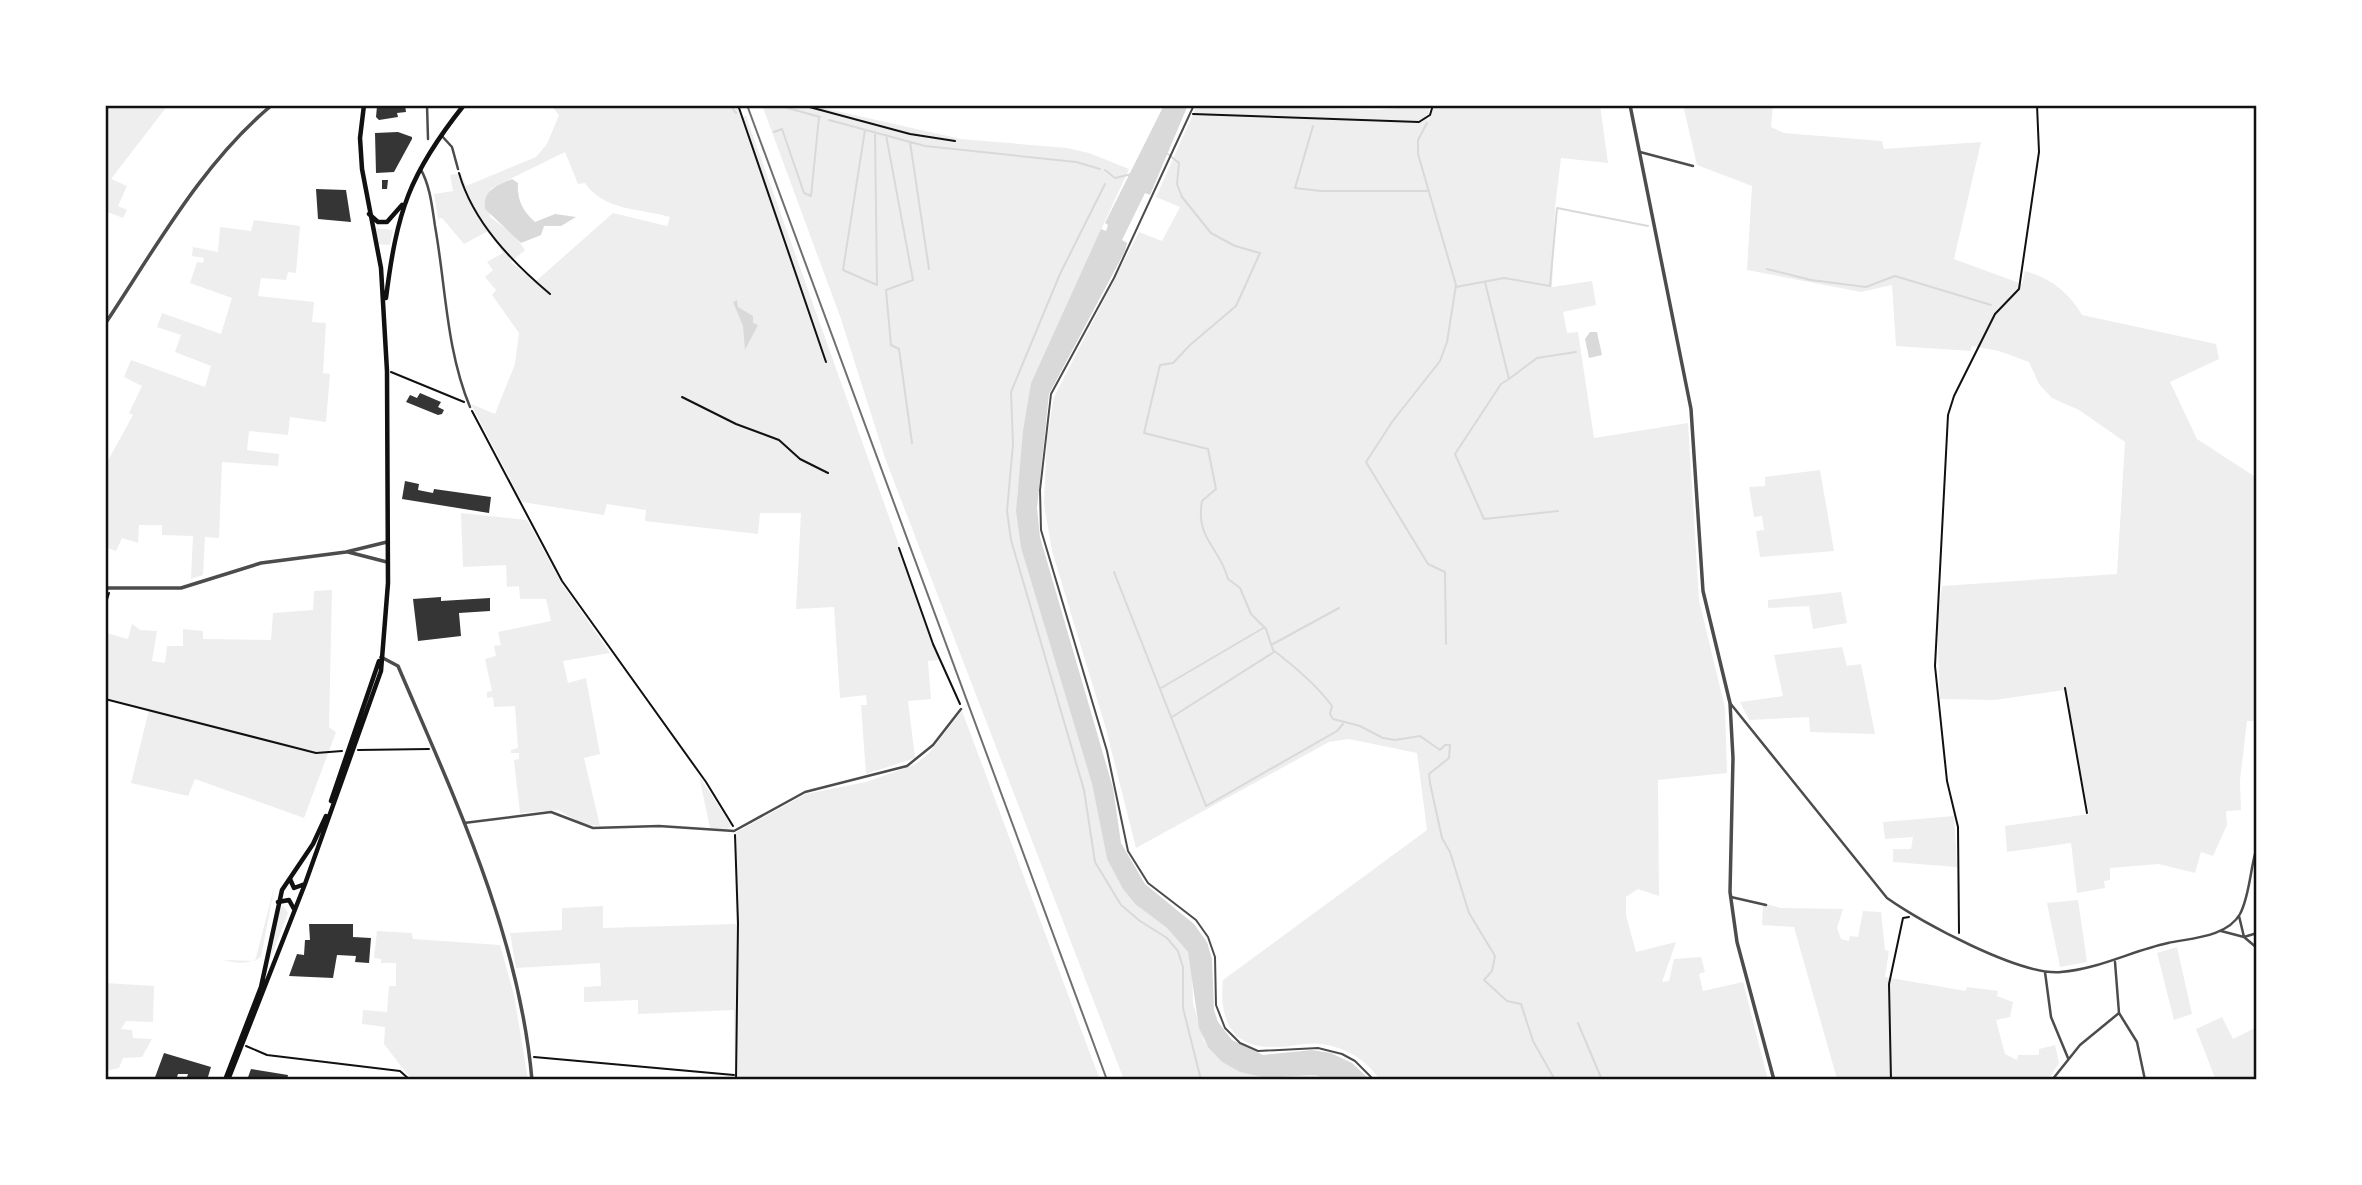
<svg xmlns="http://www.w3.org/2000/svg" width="2362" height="1185" viewBox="0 0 2362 1185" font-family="'Source Serif 4',serif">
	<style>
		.green { fill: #eee; fill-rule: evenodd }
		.water { fill: #d9d9d9 }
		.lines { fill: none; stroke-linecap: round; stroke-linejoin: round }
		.stream { stroke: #d9d9d9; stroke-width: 2 }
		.building { fill: #353535 }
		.path { stroke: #111; stroke-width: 2 }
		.service { stroke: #4c4c4c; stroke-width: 2 }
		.minor { stroke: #4c4c4c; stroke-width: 2.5 }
		.tertiary { stroke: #4c4c4c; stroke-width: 3.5 }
		.primary { stroke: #111; stroke-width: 4.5 }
		.rail { stroke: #707070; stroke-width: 2 }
		.neatline { fill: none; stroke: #111; stroke-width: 2.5 }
	</style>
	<rect width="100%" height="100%" fill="#fff"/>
	<path class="green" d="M105,105h63l-57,74 16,7 -9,20 9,4 -4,8 -18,-7z
		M551,105h186l4,12 5,-1 194,544 -12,1 3,38 -23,2 7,57 -49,16 -5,-69h6l-1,-10 -26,3 -6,-91 -38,2 5,-96h-41l-2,21 -113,-13 1,-11 -39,-6 -3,11 -82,-13 -51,-98 24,10 20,-50 4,-31 -27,-38 4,-5 -11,-13 8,-7 -6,-8 16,-9 -15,-22 -24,13 -22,-26 -4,1 -4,-25 19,-3 -3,-16 11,-2 5,13 70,-29 11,-13 12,-29zM565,152l13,32 7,-1c19,28 54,25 85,34l-3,9 -54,-13 -78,69 -24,-20 14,-12 -11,-15 -24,-18v-28z
		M762,105h48l151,34 106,9 22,5 40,16 -98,214 -14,113 4,52 71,236 15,75 16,30 12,15 32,24 21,24 4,12 1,39 11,38 18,21 18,10 33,6 41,-3 19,5h-209l-239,-622 -44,-139z
		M1197,105l179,5 54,-5 -3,17 8,-17h165l8,58 -47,-5 -6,49 -3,80 40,-6 4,24 -33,7 4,21 11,-1 16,106 94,-15 11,177 26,108 2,65 -69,7 1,116 -21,-7 -12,8v18l10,37 40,-10 -14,40 7,-1 5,-22 27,-2 4,15 -6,2 4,17 40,-9 25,98h-388c-14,-21 -35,-33 -59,-36 -16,-2 -33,4 -49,3 -43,0 -53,-31 -49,-67l204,-150 -10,-77 -68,-14 -20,3 -193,106 -30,-119 -54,-178 -8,-47 3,-66 7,-41 85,-165 23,9 18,-34 -24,-10z
		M1683,105h90l-2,22 13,6 98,8 2,8 97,-7 -27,117 68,25 3,-13c25,7 44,21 57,44l134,29 3,15 -49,23 27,57 60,39v243h-10l-7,59 1,30 -15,1 1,14 -14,31 -12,-4 -6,21 -36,-9 -49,4v12l-6,1 1,7 -28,5 -6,-50 -64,9 -2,-26 84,-12 -25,-124 -69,10 -55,-1 -3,-75 5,-38 175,-12 8,-132 -46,-32 -27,-12 -13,-14 -10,-22 -30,-11 -27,-5 -1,5 -75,-5 -4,-61 -31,7 -114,-22 5,-84 -55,-21z
		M254,220l46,6 -4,47 -8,-1 -2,8 -25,-2 -3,18 56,6 -2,20 14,1 -3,50 7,1 -4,48 -36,-5 -2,18 -39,-4 -2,19 32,4 -1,12 -56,-4 -3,76 -14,-1 -2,38 -12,4 2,-43 -31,-1v-10h-23l-1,18 -16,-5 -6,13 -11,-4v-81l28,-51 -4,-2 13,-27 -18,-9 7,-17 74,27 6,-21 -36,-14 6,-17 -24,-8 5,-14 59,21 11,-36 -42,-15 7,-21 6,1 1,-5 -12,-2 1,-9 25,5 2,-25 31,4z
		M374,228l19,2 -3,15 -13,-1z
		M1820,470l14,81 -74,6 -4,-26 8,-1 -2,-14 -8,1 -5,-30 16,-1v-9z
		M461,513l66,7 35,64 48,69 -47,8 5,22 18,-5 14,76 -16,4 16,68 -17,-2 -25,-14 -38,3 -6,-53 5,-1v-6h-8v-3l7,-2 -3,-42 -21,1 -1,-10 -6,1v-6l5,-1 -7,-32 11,-3 -2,-10 7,-1 -3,-13 53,-11 -5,-22h-26l-1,-13 -12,1 -1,-22 -43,2z
		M332,590l-3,137 7,5 -32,86 -109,-39 -7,17 -57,-13 18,-73 -44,-11 1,-66 22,6 4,-15 8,6 17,1 -5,30 13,2 2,-17h16v-17l20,2v8l68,1 2,-27 40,-3 1,-19z
		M1841,592l6,31 -34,6 -4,-23 -41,2v-8z
		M1842,647l5,19 14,-2 14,70 -65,-2 -1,-15 -60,3 -9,-18 43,-6 -9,-41z
		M962,711l138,369h-365l-1,-70 -96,4v-14l-54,2v-15l17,-1 -1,-23 -84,5 -6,-35 52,-3v-22l41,-2v22l133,-4 -1,-91 71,-39 60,-12 48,-17 15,-12z
		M699,776l32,49 -3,4 -18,-1z
		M1954,816l3,51 -64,-5v-13h18l2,-12 -28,2 -2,-17z
		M275,884l-14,73c-11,8 -26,6 -38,3l32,1z
		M2078,900l9,62 -27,5 -13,-64z
		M1763,903l18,5 62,1 -6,19 4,11 8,2 1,-5 8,1 5,-26 18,1 4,38 4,1 -4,26 81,14 1,-4 31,4 -1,5 16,6 -3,15 -14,3 9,34 12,6 1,-5h21v-6l16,-4 4,18 -11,17 -211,-1 -43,-152 -32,-2z
		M283,906l5,7 -18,47 9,-50z
		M377,931l35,2 1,6 87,6 14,50 14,85h-116l-28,-36 1,-17 -23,-3 1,-14 24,2 2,-26h7v-23h-15v-4l-7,-1z
		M2177,947l15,67 -18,6 -17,-67z
		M105,983l49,3 -1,36 -27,-1 -5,8 11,1 1,8 19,1 -10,18 -19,1 -4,10 -14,3z
		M2222,1017l11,22 24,-12v53h-48l6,-2 -19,-49z"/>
	<path class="water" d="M1164,105h24l-38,90 -5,-2 -23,47 5,3 -2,8 -76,143 -12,114 3,29 73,251 8,55 24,41 49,40 13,18 5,17 2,51 4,12 14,18 31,15 49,-5 19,3 21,10 18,17h-37l-19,-5 -47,3 -27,-6 -18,-10 -14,-15 -9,-19 -11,-76 -21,-24 -32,-24 -12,-15 -16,-30 -15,-75 -71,-236 -5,-37 7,-80 8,-48 70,-154 5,2 2,-6 -3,-2z
		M512,179l6,4c-1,16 4,28 17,39l20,-8 21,3 -15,9h-17l-3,9 -20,8 -36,-34c-2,-19 11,-23 27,-30z
		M737,300l1,7 15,9v7l5,2 -13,25 -2,-24 -10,-24z
		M1590,332h7l5,23 -13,3 -4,-19z"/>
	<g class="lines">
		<path class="stream" d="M730,105l6,8
			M777,105l43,12
			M759,106l5,-1
			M829,120l96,26 151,16 24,7
			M1427,123l-9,17v14l38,131 -9,57 -7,19 -48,61 -26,40 62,102 17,8 1,72
			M1313,126l-18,62 26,3h106
			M865,130l-22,140 34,15 -2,-153
			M774,132l8,-3 22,64 7,3 8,-79
			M886,135l27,145 -27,10 5,55 8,4 13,94
			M910,142l19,127
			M1168,154l11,9 -2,21 5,13 29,36 24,13 25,7 -24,53 -46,39 -17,18 -13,2 -16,68 64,16 8,40 -14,12c-7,38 18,46 26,78l12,9 11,26 15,15 7,21c21,16 43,34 59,56l-2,8 3,5 27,7 23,12 12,2 25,-4 20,14 5,-5h5l-1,13 -20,16 1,9 12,55 8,14 19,61 26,43 -3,15 -8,9 23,21 14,3 12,37 22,39
			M1105,170l10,8 17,-4
			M1105,184l-45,90 -49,118 2,52 -6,67 4,29 73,250 11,72 26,43 19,16 27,17 11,13 5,16v41l18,72
			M1767,269l44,11 55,7 29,-11 96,29
			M1485,282l24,97 28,-21 39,-6
			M1456,287l48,-9 46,8 7,-78 91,18
			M1509,379l-8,5 -46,70 29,65 74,-8
			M1114,572l92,234 131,-75 6,-7
			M1273,644l66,-36
			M1161,688l104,-61
			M1172,717l102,-65
			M1578,1023l24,57"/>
	</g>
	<path class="building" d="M405,105l1,7 -9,1 1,4 -19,3 -3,-3 1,-11z
		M398,132l14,5v2l-18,33 -18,1 -1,-40z
		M382,180h6l-1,9h-5z
		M316,189l30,1 5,32 -33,-3z
		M420,393l21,9 -3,5 6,3 -2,4 -4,1 -32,-13 4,-7 7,3z
		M405,481l14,3 -1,6 15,3 1,-4 57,8 -2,16 -87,-14z
		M441,597v4l49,-3v13l-31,2 2,23 -43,5 -5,-42z
		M309,924h44v13l18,1 -2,25 -14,-1 1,-6 -19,-1 -4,23 -44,-2 8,-22 7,1 1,-15h5z
		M164,1053l47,14 -4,13h-21l2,-6h-10l-2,6h-22z
		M251,1069l37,6 -1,5h-40z"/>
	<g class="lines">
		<path class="path" d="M738,105l88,257
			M802,105l108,29 45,7
			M1193,114l226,8 11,-7 3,-10
			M105,116l2,-11
			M459,173c14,49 53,89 91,121
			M391,372l73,30
			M682,397l54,27 43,16 21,19 28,14
			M472,411l90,170 144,201 27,44
			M899,548l34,96 27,60
			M105,606l4,-13
			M2065,688l22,125
			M105,699l211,54 26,-2
			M358,750l71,-1
			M735,835l3,88 -2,157
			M1959,933l-1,-106 -11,-46 -12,-115 13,-251 6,-19 41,-82 24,-25 20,-137 -2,-47
			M246,1046l21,9 133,16 10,9
			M534,1057l200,18
			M1891,1080l-2,-96 14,-66 6,-1"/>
		<path class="service" d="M1194,105l-80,173 -63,116 -11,96 1,40 66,221 21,100 20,32 48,37 12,17 7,20 1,48 9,23 15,15 18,8 60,-3 24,6 13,7 19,19"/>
		<path class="minor" d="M427,105l1,34
			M441,135l11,12 6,22
			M1640,152l53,14
			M420,168c10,17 12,38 15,58 11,61 11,123 35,181
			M1730,703l157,195c34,24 133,78 174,74 38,-3 70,-21 107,-29 23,-5 59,-6 72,-29 10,-19 10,-46 17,-67
			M464,823l87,-11 42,16 66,-2 75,5 71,-39 102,-26 26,-21 28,-36
			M1731,897l35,8
			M2239,916l5,21 13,-4
			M2221,931l23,6 13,11
			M2045,972l6,45 17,41
			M2119,1013l18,29 8,38
			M2052,1080l28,-35 39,-32 -4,-51"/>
		<path class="tertiary" d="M1630,105l61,304 12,182 27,112 3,55 -3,134 7,50 37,138
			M105,324c50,-75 97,-161 167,-219
			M348,552l39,10
			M105,588h76l80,-25 85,-11 41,-10
			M381,657l17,9c57,133 121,268 134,414"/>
		<path class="primary" d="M369,214l9,8h9l15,-17
			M386,298c11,-87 23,-124 78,-193
			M331,801l48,-140
			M290,879l4,9 11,-4
			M278,902l11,-2 5,9
			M225,1080l36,-93 21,-97 31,-46 13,-28
			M228,1080l77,-196 76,-213 7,-88 -1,-212 -6,-103 -19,-99 -2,-31 4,-33"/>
		<path class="rail" d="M747,105l360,975"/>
	</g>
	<rect width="2362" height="1185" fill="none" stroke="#ffffff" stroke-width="214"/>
	<rect x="107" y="107" width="2148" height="971" class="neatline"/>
</svg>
